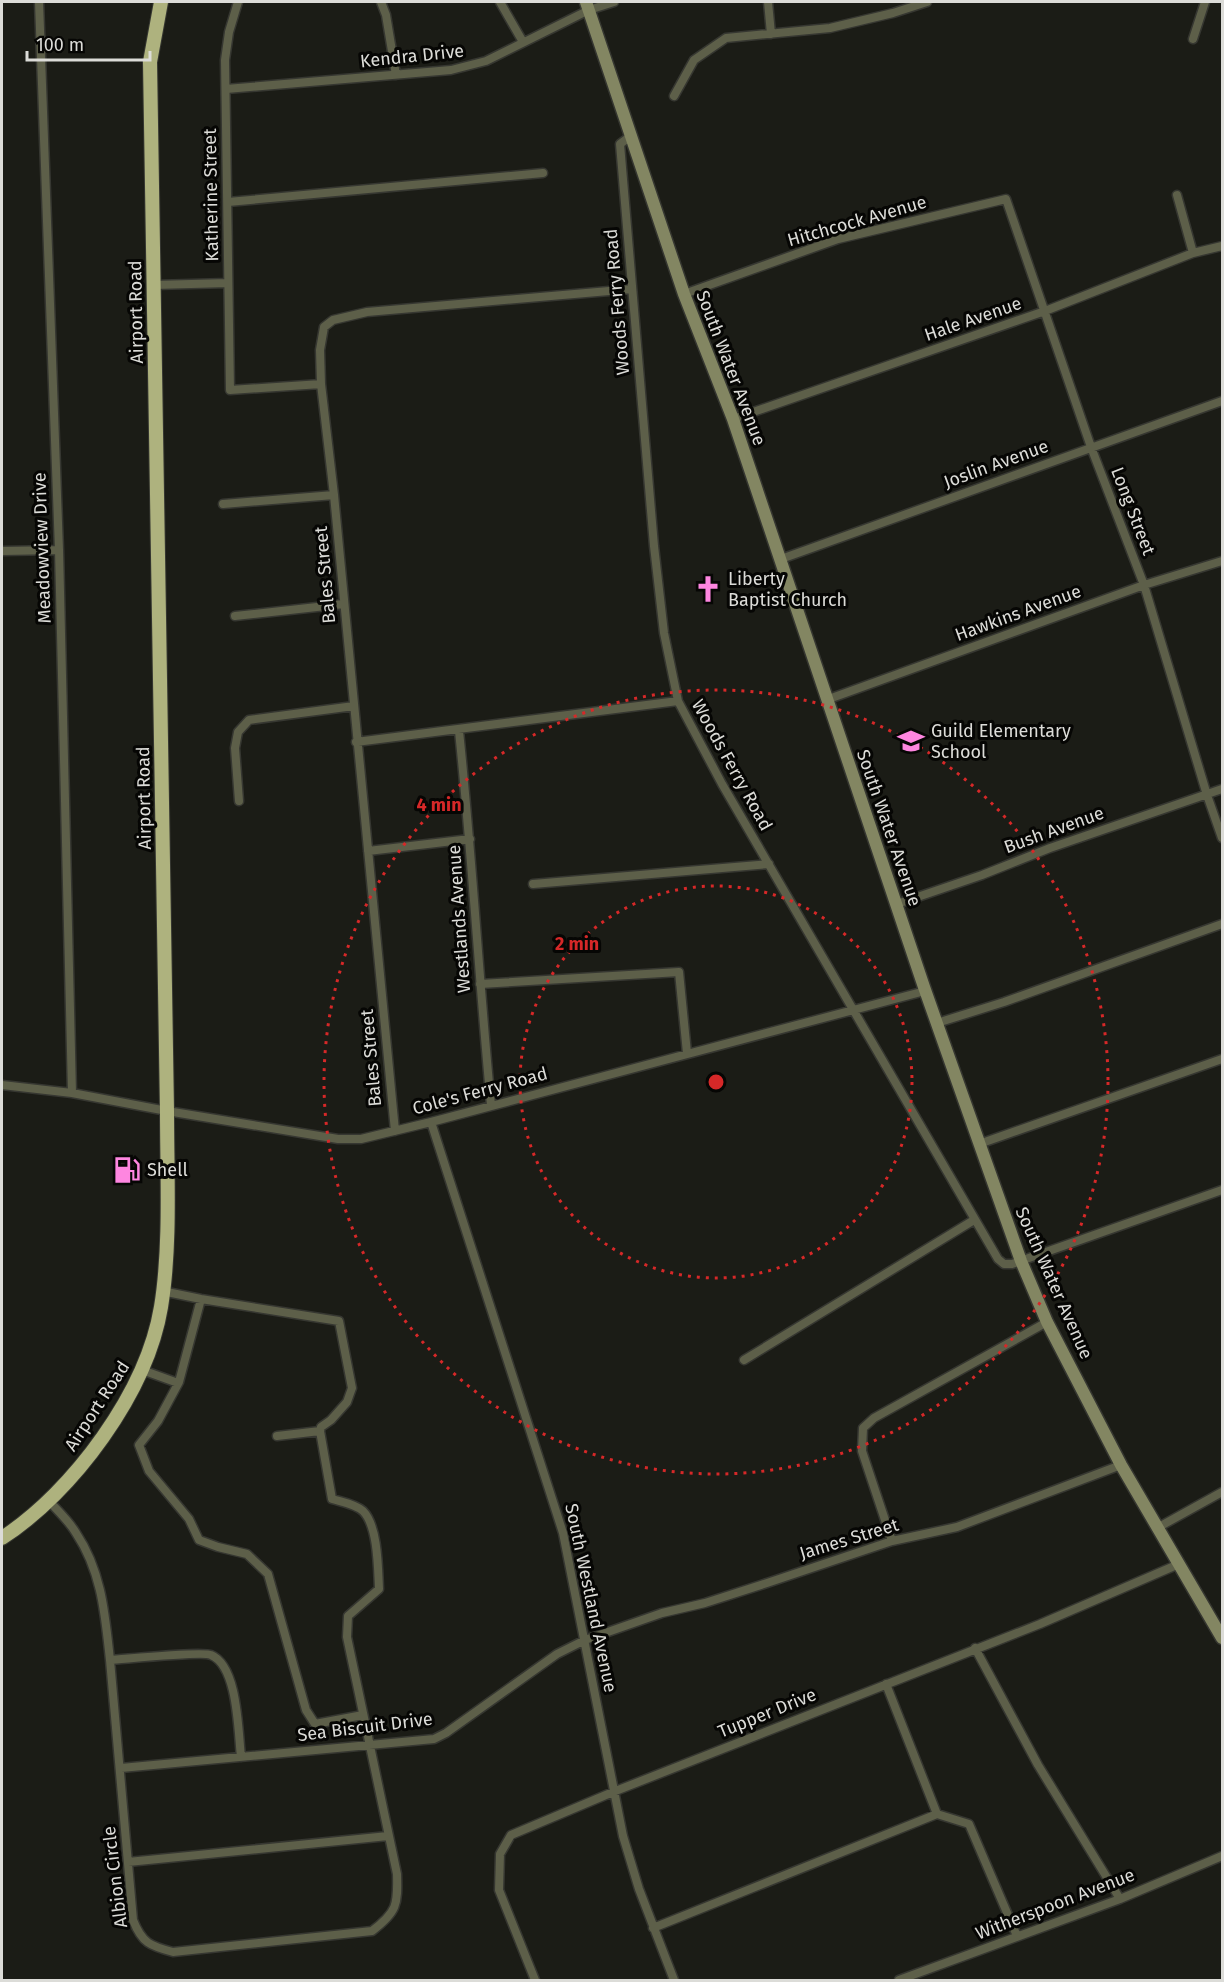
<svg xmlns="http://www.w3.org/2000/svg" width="1224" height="1982" viewBox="0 0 1224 1982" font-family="'Fira Sans',sans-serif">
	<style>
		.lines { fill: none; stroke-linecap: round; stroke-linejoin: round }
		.minor-casing { stroke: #363731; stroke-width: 11 }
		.secondary-casing { stroke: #363731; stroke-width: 15 }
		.trunk-casing { stroke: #363731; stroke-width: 16 }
		.minor { stroke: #5d5f49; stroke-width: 8 }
		.secondary { stroke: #838662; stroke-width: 12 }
		.trunk { stroke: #aeb27e; stroke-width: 14 }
		.ring { fill: none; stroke: #d62828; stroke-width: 3; stroke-dasharray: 3 6 }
		.labels { text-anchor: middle; stroke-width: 6; stroke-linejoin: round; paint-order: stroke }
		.street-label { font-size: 18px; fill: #dcdcd8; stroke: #060604 }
		.poi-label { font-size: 18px; fill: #dcdcd8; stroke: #060604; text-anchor: start }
		.centre { fill: #d62828; stroke: #060604; stroke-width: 3 }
		.ring-label { font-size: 18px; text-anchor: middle; font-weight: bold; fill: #d62828; stroke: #060604; stroke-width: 6; stroke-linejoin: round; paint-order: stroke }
	</style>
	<rect width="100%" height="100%" fill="#1b1c16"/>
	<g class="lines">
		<defs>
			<path id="minor" d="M39,2l20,548 13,543
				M238,2l-9,30 -4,28 5,330 91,-6
				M381,2l5,13 10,60
				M500,2l23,40
				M768,2l3,32
				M1193,39l12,-37
				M226,89l225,-19 35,-9 103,-51 25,-8
				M674,96l20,-36 32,-22 104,-10 63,-15 34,-11
				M632,135l-12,9 34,402 10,87 14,68 44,83 276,475 6,5h8l210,-74
				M1177,195l16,58
				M228,202l315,-29
				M154,285l74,-2
				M684,294l154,-55 168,-40 85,248 53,138 63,210 15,43
				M733,419l312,-108 148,-58 29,-7
				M223,504l111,-9
				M2,551l57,-1
				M781,559l441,-158
				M235,616l109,-12
				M826,700l318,-115 78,-24
				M459,731c13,124 20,249 32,374
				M356,742l322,-41
				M239,801l-4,-53 3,-16 11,-12 105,-14
				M368,851l102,-12
				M533,884l236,-20
				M897,904l85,-29 68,-27 172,-59
				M480,984l199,-12 8,81
				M937,1023l67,-21 218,-78
				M2,1085l70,8 95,18 171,28h23l70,-17 494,-131
				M431,1122l132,411 60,303 16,53 35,91
				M395,1131l-61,-636 -13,-111 -1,-34 4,-23 9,-7 34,-8 265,-23
				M979,1144l243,-85
				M201,1299l-22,83 -21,39 -19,24 10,26 40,48 10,21 19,7 29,7 21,20 38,136 9,14 48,-9
				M744,1360l230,-140
				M142,1370l36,13
				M277,1436l43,-5
				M49,1501c9,10 20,20 27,32 26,39 29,82 34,127l23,260c9,23 17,26 40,32l199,-21c25,-19 26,-26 25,-57l-50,-237 1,-21 31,-27c-1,-21 -1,-63 -16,-78 -8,-7 -21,-9 -31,-12l-12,-68 1,-4 10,-7 16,-18 5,-14 -13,-67 -138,-22 -39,-8
				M1157,1528l65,-36
				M892,1541l-30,-90 1,-23 11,-10 173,-96
				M975,1648l63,117 82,134
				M110,1660c16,-1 93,-9 101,-5 27,11 27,76 30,102
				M886,1684l51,130
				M121,1768l313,-29 12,-6 111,-79 28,-14 77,-27 43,-10 62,-20 125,-42 65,-14 164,-62
				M937,1814l32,10 48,112
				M128,1862l260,-26
				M653,1928l284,-114
				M535,1980l-36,-90 1,-36 11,-19 102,-43 427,-168 139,-60
				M899,1980l221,-81 102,-43"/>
			<path id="secondary" d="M586,2l98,292 49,125 191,568 97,274 26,61 74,143 101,173"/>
			<path id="trunk" d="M2,1538c71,-46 145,-146 159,-231 10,-61 6,-134 6,-196l-17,-1049 11,-60"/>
		</defs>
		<use href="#minor" class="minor-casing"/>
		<use href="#secondary" class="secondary-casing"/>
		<use href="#trunk" class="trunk-casing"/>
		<use href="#minor" class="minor"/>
		<use href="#secondary" class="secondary"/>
		<use href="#trunk" class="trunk"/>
	</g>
	<g class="ring">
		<circle cx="716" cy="1082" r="196"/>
		<circle cx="716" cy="1082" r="392"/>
	</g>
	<defs>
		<symbol id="church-bare" viewBox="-9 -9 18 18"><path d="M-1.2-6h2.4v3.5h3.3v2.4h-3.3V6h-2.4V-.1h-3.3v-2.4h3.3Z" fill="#fe86e0" stroke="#060604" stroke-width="2.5" paint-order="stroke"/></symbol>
		<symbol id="school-bare" viewBox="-9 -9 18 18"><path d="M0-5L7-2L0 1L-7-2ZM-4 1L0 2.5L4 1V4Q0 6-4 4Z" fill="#fe86e0" stroke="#060604" stroke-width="2.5" paint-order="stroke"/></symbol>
		<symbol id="fuel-bare" viewBox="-9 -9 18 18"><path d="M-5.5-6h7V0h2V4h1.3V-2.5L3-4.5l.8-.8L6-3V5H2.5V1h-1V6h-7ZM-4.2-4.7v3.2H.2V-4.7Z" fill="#fe86e0" stroke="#060604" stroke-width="2.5" paint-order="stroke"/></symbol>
	</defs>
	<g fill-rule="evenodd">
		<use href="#church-bare" x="689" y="570" width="38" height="38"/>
		<use href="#school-bare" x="892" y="722" width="38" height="38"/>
		<use href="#fuel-bare" x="108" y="1151" width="38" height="38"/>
	</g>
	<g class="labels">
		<g class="street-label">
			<text transform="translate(412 56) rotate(-6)" y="6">Kendra Drive</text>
			<text transform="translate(211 195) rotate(-91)" y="6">Katherine Street</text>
			<text transform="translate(857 221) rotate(-16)" y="6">Hitchcock Avenue</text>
			<text transform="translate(617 302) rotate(-95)" y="6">Woods Ferry Road</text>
			<text transform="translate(136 312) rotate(-91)" y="6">Airport Road</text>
			<text transform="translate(973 319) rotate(-19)" y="6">Hale Avenue</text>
			<text transform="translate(731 368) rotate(69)" y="6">South Water Avenue</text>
			<text transform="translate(996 464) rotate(-20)" y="6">Joslin Avenue</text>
			<text transform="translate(1133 511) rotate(69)" y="6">Long Street</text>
			<text transform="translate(42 548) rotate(-92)" y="6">Meadowview Drive</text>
			<text transform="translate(325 575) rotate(-95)" y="6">Bales Street</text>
			<text transform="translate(1018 613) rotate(-20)" y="6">Hawkins Avenue</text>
			<text transform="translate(732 765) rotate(61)" y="6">Woods Ferry Road</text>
			<text transform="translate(144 798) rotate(-91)" y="6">Airport Road</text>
			<text transform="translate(889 828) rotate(71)" y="6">South Water Avenue</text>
			<text transform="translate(1054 830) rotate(-20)" y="6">Bush Avenue</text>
			<text transform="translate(459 919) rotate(-94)" y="6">Westlands Avenue</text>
			<text transform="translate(371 1058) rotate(-95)" y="6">Bales Street</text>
			<text transform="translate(480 1091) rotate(-15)" y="6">Cole's Ferry Road</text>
			<text transform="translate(1054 1283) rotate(66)" y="6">South Water Avenue</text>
			<text transform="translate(97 1406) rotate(-57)" y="6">Airport Road</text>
			<text transform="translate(849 1539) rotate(-17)" y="6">James Street</text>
			<text transform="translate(591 1598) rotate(78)" y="6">South Westland Avenue</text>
			<text transform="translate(767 1713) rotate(-22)" y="6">Tupper Drive</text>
			<text transform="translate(365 1727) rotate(-7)" y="6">Sea Biscuit Drive</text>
			<text transform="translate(115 1877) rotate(-97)" y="6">Albion Circle</text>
			<text transform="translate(1055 1904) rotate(-21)" y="6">Witherspoon Avenue</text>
		</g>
		<g class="poi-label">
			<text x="728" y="585">Liberty<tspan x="728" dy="21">Baptist Church</tspan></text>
			<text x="931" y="737">Guild Elementary<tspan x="931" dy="21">School</tspan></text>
			<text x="147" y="1176">Shell</text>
		</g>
	</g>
	<circle cx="716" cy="1082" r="9" class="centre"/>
	<g class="ring-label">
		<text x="439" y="811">4 min</text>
		<text x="577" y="950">2 min</text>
	</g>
	<rect width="1224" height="1982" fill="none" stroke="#dcdcd8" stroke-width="6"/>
	<path d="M27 51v9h123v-9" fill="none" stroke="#dcdcd8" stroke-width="3"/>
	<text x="36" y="51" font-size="18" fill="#dcdcd8" stroke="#060604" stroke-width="4.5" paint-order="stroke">100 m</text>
</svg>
